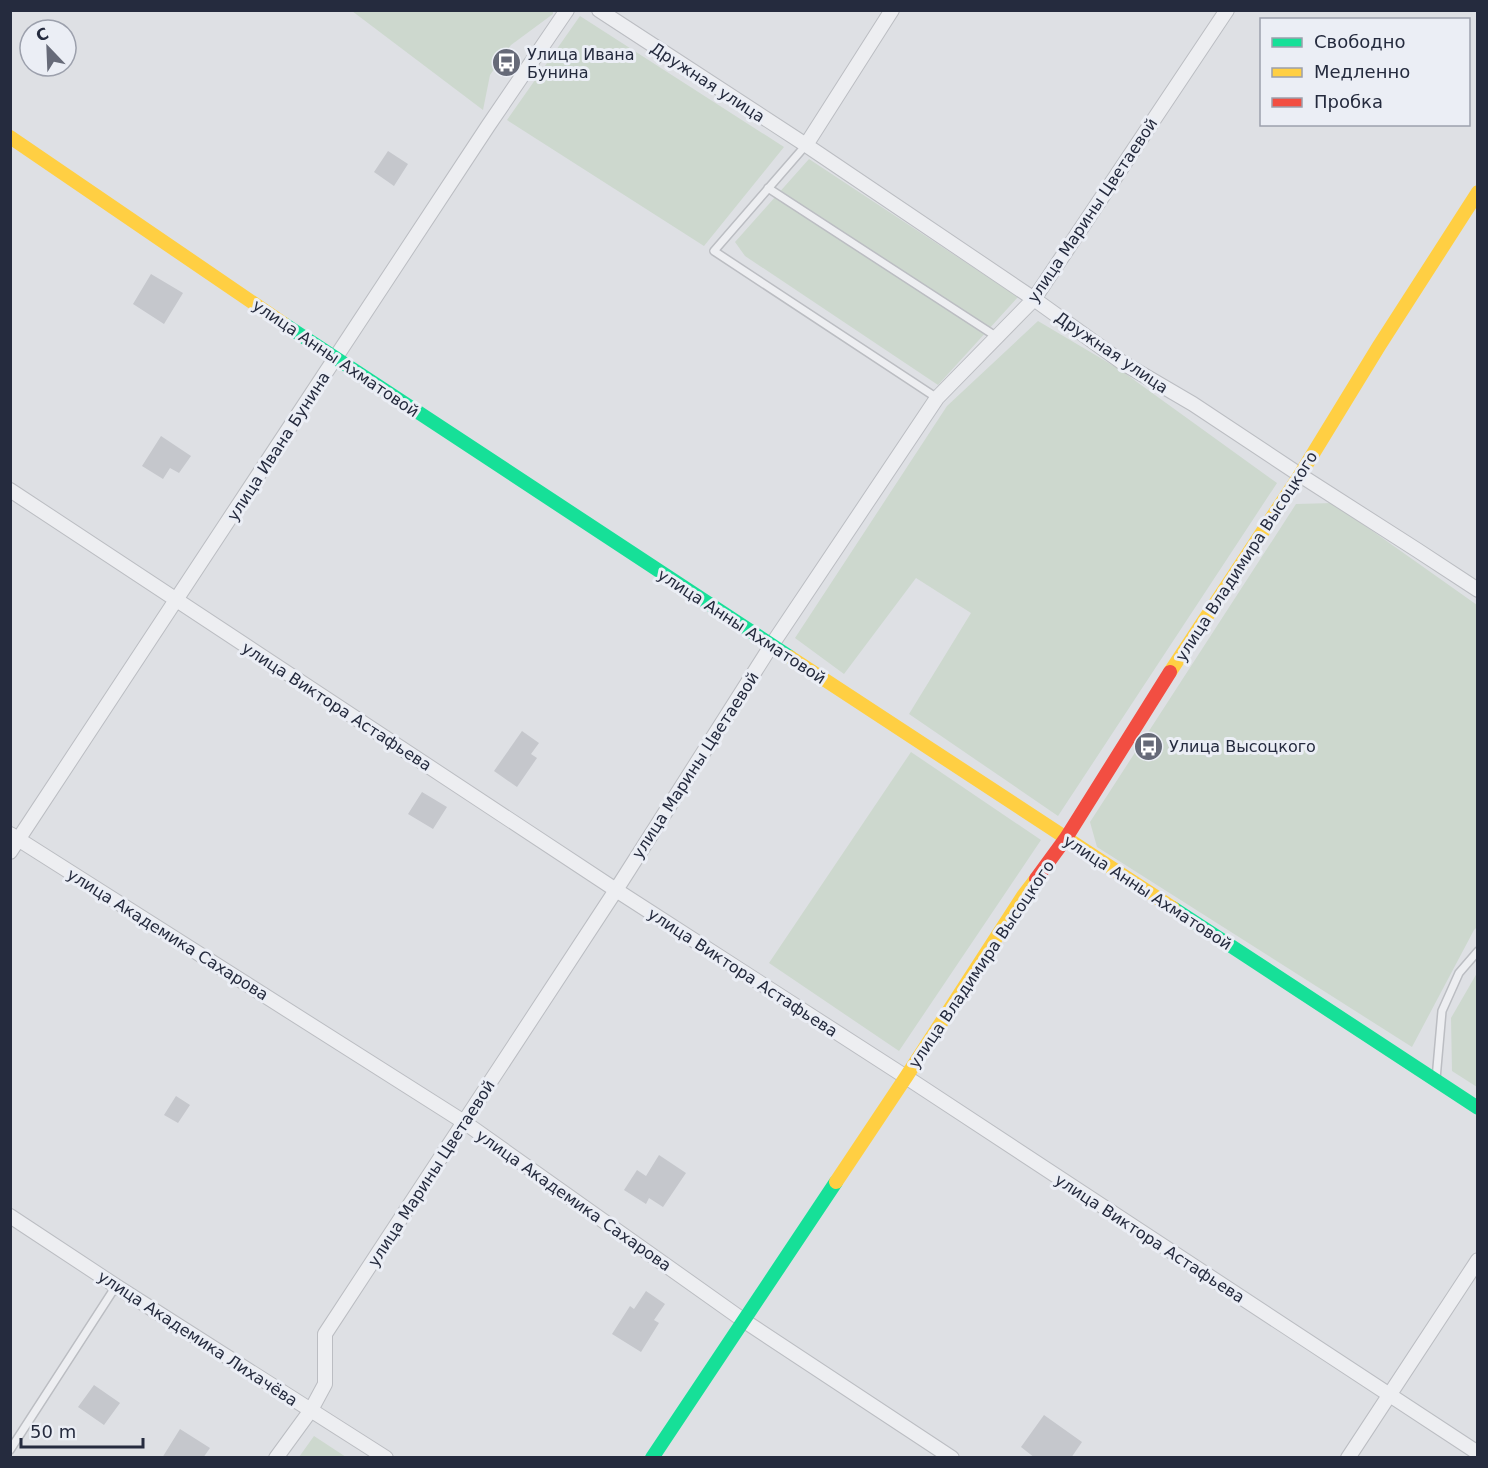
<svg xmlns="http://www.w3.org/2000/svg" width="1488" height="1468" viewBox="0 0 1488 1468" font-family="'DejaVu Sans',sans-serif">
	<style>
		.green { fill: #cdd8ce }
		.building { fill: #c5c7cc }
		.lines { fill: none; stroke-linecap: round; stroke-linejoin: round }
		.lane-casing { stroke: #bbbdc2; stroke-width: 10 }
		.street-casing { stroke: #bbbdc2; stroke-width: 16 }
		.lane { stroke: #edeef1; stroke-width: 7 }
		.street { stroke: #edeef1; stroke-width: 14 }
		.fast { stroke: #16e098; stroke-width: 14 }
		.slow { stroke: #ffcf43; stroke-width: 14 }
		.jam { stroke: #f24e42; stroke-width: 14 }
		.labels { text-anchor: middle; stroke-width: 6; stroke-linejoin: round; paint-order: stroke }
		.poi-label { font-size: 16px; fill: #252b3e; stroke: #ebeef5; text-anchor: start }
		.street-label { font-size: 16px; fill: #252b3e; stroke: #ebeef5 }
	</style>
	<rect width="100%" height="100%" fill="#dee0e4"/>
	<path class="green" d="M553,11v3l-42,31 -21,30 -7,35 -131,-99z
		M580,16l204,131 -80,99 -197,-126z
		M809,159l209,138 -80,88 -193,-129 -10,-14z
		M1038,321l81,48 158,114 -219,333 -149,-102 62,-101 -55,-35 -72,96 -49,-36 152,-232z
		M1333,503l144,102v322l-3,3 -62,117 -315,-200 -7,-25 206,-318z
		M911,752l130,88 -142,211 -130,-88z
		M1477,973v114l-25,-16 -1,-53z
		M314,1436l32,21h-47z"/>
	<path class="building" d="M388,151l20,13 -14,22 -20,-14z
		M151,274l32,19 -19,31 -31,-20z
		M161,436l30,20 -12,17 -9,-5 -7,11 -21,-13z
		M522,731l17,12 -8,11 6,4 -20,29 -23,-16z
		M422,792l25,15 -14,22 -25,-15z
		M176,1096l14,9 -12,18 -14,-8z
		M659,1155l27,18 -23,34 -14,-9 -3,6 -22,-14 13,-20 9,6z
		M646,1291l19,13 -11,16 5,3 -18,29 -29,-18 18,-28 4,3z
		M94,1385l26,18 -16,22 -26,-18z
		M1044,1415l38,27 -11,16h-36l-14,-11z
		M180,1429l30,19 -7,10h-41z"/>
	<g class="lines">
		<defs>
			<path id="lane" d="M806,145l-92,106 223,147
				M768,188l229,149
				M1436,1079l6,-68 17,-38 19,-22
				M10,1450l106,-164"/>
			<path id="street" d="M599,10l207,135 228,154 89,64 70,41 107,71 117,75 61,40
				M806,145l86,-135
				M10,490l606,400 290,187 572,376
				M10,834l454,288 279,198 209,138
				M10,852l478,-726 79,-116
				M10,1216l106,70 270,172
				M276,1458l35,-48 14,-26v-50l291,-444 155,-244 166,-248 97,-99 193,-289
				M1348,1458l130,-198"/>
		</defs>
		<use href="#lane" class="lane-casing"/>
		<use href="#street" class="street-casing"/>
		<use href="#lane" class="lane"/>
		<use href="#street" class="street"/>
		<path class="fast" d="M284,324l506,333
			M1173,908l305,200
			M652,1458l184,-276"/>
		<path class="slow" d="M10,137l274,187
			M790,657l383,251
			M1170,672l130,-197 79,-129 99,-154
			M836,1182l70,-105 117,-181 13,-17"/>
		<path class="jam" d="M1036,879l30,-41 104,-166"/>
	</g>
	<defs>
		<symbol id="bus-disc" viewBox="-11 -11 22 22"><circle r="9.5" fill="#666a78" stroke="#ebeef5"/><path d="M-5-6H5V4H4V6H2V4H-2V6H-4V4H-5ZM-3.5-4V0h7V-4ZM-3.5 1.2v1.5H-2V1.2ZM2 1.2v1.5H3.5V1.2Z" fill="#fff"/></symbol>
	</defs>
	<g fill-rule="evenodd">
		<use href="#bus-disc" x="490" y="46" width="33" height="33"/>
		<use href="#bus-disc" x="1132" y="730" width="33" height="33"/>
	</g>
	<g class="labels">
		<g class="poi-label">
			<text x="527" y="60">Улица Ивана<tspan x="527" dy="18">Бунина</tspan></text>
			<text x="1169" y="752">Улица Высоцкого</text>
		</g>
		<g class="street-label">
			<text transform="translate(708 82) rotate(33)" y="6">Дружная улица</text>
			<text transform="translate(1092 210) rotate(-56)" y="6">улица Марины Цветаевой</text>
			<text transform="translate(1112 352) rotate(34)" y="6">Дружная улица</text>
			<text transform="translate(336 358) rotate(34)" y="6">улица Анны Ахматовой</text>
			<text transform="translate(278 446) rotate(-57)" y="6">улица Ивана Бунина</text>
			<text transform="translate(1246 556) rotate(-57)" y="6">улица Владимира Высоцкого</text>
			<text transform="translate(742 626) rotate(33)" y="6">улица Анны Ахматовой</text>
			<text transform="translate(337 706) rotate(33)" y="6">улица Виктора Астафьева</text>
			<text transform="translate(695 765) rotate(-57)" y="6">улица Марины Цветаевой</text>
			<text transform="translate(1148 892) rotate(33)" y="6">улица Анны Ахматовой</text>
			<text transform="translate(168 934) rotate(32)" y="6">улица Академика Сахарова</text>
			<text transform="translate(981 964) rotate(-56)" y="6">улица Владимира Высоцкого</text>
			<text transform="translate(743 972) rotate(33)" y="6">улица Виктора Астафьева</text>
			<text transform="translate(431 1173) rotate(-57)" y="6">улица Марины Цветаевой</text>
			<text transform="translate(574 1200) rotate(35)" y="6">улица Академика Сахарова</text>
			<text transform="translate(1150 1238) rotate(33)" y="6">улица Виктора Астафьева</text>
			<text transform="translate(198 1338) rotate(33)" y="6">улица Академика Лихачёва</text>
		</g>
	</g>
	<rect width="1488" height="1468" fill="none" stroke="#252b3e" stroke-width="24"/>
	<rect x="1260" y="18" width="210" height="108" fill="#ebeef5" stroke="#9ca0ac" stroke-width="1.5"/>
	<rect x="1272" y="38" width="30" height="9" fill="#16e098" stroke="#9ca0ac" stroke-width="1.5"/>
	<text x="1314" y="48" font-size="18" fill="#252b3e">Свободно</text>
	<rect x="1272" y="68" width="30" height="9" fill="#ffcf43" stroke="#9ca0ac" stroke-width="1.5"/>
	<text x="1314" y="78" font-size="18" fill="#252b3e">Медленно</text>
	<rect x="1272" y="98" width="30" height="9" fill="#f24e42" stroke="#9ca0ac" stroke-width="1.5"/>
	<text x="1314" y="108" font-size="18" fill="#252b3e">Пробка</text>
	<g transform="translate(48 48) rotate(337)"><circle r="28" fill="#ebeef5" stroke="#9ca0ac" stroke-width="1.5"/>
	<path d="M0-4.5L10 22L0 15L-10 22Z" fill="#666a78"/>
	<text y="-9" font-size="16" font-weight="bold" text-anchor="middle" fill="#252b3e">С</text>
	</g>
	<path d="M21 1438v9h122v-9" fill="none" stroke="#252b3e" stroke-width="3"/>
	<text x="30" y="1438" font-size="18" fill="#252b3e" stroke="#ebeef5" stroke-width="4.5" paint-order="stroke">50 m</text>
</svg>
